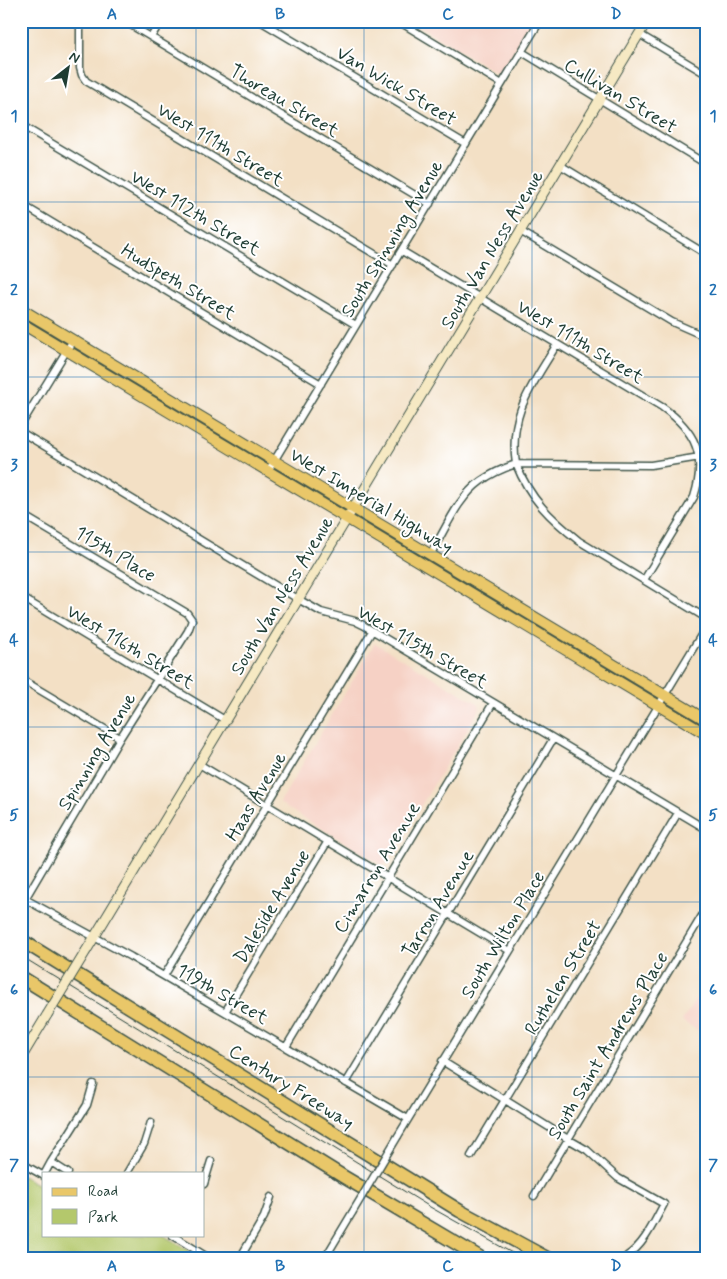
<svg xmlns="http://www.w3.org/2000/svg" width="727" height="1279" viewBox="0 0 727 1279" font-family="Mynerve,sans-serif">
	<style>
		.built { fill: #f6d1c5 }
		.green { fill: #b4c86c; stroke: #6a8250 }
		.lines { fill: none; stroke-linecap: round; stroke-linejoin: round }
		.street-casing { stroke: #3f554a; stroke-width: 9 }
		.secondary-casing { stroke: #3f554a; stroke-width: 11 }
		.primary-casing { stroke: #3f554a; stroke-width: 12 }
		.highway-casing { stroke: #3f554a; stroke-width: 15 }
		.street { stroke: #fff; stroke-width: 6 }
		.secondary { stroke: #f6e9c3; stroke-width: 9 }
		.primary { stroke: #e9c769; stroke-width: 10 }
		.highway { stroke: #e9c769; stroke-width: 12 }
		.tram { stroke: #1f3d34; stroke-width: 1 }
		.street-bridge-casing { stroke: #3f554a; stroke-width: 9; stroke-linecap: butt }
		.secondary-bridge-casing { stroke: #3f554a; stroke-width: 11; stroke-linecap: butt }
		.street-bridge { stroke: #fff; stroke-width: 6 }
		.secondary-bridge { stroke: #f6e9c3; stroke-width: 9 }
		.grid { fill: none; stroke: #1f6fb2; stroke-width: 1; stroke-opacity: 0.55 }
		.labels { text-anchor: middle; stroke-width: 4; stroke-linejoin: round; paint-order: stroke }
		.street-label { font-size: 19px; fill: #1f3d34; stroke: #fff }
		.neatline { fill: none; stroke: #1f6fb2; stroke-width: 2 }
		.grid-label { font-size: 16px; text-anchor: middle; font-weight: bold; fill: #1f6fb2 }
	</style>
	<rect width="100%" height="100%" fill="#fff"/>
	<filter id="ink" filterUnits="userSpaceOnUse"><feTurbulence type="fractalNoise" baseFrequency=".02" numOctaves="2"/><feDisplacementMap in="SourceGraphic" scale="10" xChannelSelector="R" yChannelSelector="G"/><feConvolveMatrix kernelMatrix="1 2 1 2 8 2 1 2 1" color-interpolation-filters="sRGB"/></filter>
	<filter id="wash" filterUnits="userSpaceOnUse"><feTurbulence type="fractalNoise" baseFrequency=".0096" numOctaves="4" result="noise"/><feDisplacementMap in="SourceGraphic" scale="20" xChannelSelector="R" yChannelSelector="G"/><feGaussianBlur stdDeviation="1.12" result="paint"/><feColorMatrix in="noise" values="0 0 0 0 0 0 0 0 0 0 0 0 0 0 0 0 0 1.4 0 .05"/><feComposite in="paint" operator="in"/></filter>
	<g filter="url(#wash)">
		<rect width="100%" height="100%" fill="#f3e0c5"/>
		<path class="built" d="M411,21h121l-32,54z
			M375,643l104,61 1,4 -94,156 -4,1 -101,-61 -1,-2z
			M706,982v53l-24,-14z"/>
		<path class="green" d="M21,1175l23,13v47h119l38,23h-180z"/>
	</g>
	<g filter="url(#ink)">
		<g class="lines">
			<defs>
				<path id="street" d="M80,21v47l2,7 4,6 307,184
					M124,21l306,183
					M260,21l206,123
					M398,21l104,63
					M639,34l67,40
					M151,37l10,-16
					M522,52l184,112
					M21,125l335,200
					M560,165l146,89
					M21,204l300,180
					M520,231l152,91 34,15
					M402,251l260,156c34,24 45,49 32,90l-50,83
					M21,425l52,-85
					M21,432l277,167 23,13 34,9 8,4 343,204
					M706,456l-55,9 -135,-1c14,35 34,54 63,77l127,77
					M268,471l272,-450
					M21,514l166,99 5,7 -4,11 -68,107 -95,161
					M430,555c15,-24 27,-57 51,-74 11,-8 23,-13 35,-17 -8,-51 17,-79 41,-120
					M21,597l204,123
					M21,679l99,59
					M199,764l311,187
					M21,765v2
					M23,898l108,59 277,162
					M164,976l208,-345
					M225,1012l103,-171
					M286,1047l207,-344
					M442,1061l126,78 19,11 31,28 46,26c-10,18 -19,40 -37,52
					M346,1083l207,-344
					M398,1136l308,-509
					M471,1156l207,-343
					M51,1162l36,-57 6,-21
					M21,1163l23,13
					M45,1173l6,-11 17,11
					M127,1173l17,-29 7,-22
					M204,1184l7,-23
					M534,1196l172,-287
					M172,1235l37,23
					M240,1258l24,-41 7,-20
					M325,1258l27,-45"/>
				<path id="secondary" d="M86,951l561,-930
					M21,1058l26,-43"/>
				<path id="primary" d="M21,309l685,411
					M21,323l685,411"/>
				<path id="highway" d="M21,940l439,271 87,47
					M21,977l323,200 137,81"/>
			</defs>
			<use href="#street" class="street-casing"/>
			<use href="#secondary" class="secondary-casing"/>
			<use href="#primary" class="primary-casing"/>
			<use href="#highway" class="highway-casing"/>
			<use href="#street" class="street"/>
			<use href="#secondary" class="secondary"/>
			<use href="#primary" class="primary"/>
			<use href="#highway" class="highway"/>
			<path class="tram" d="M21,956l409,251 91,51"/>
			<defs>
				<path id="street-bridge" d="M352,1213l46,-77"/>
				<path id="secondary-bridge" d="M47,1015l39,-64"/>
			</defs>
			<use href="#street-bridge" class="street-bridge-casing"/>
			<use href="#secondary-bridge" class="secondary-bridge-casing"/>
			<use href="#street-bridge" class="street-bridge"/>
			<use href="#secondary-bridge" class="secondary-bridge"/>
		</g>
	</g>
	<path class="grid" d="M196,21v1152M364,21v1237M532,21v1237M21,202h685M21,377h685M21,552h685M21,727h685M21,902h685M21,1077h685M196,1235v23"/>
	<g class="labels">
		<g class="street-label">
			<text transform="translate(397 85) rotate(31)" y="7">Van Wick Street</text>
			<text transform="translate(621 95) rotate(31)" y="7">Cullivan Street</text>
			<text transform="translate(285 100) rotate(31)" y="7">Thoreau Street</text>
			<text transform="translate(221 144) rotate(31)" y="7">West 111th Street</text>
			<text transform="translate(196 212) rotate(31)" y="7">West 112th Street</text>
			<text transform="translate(391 238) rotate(-59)" y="7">South Spinning Avenue</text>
			<text transform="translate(491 249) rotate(-59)" y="7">South Van Ness Avenue</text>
			<text transform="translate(179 281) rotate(31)" y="7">Hudspeth Street</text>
			<text transform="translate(581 341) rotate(31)" y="7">West 111th Street</text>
			<text transform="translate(372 500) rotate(31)" y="7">West Imperial Highway</text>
			<text transform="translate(116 553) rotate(31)" y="7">115th Place</text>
			<text transform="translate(281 595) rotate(-59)" y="7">South Van Ness Avenue</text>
			<text transform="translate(131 646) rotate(31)" y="7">West 116th Street</text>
			<text transform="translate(423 646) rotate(30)" y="7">West 115th Street</text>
			<text transform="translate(96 751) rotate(-59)" y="7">Spinning Avenue</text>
			<text transform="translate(255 796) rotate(-59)" y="7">Haas Avenue</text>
			<text transform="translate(376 867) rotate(-59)" y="7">Cimarron Avenue</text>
			<text transform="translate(437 903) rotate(-59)" y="7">Tarron Avenue</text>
			<text transform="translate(271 906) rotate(-59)" y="7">Daleside Avenue</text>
			<text transform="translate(502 934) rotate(-59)" y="7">South Wilton Place</text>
			<text transform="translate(562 977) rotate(-59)" y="7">Ruthelen Street</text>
			<text transform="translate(223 993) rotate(30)" y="7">119th Street</text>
			<text transform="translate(607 1045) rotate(-59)" y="7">South Saint Andrews Place</text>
			<text transform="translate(292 1086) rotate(32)" y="7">Century Freeway</text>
		</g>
	</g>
	<rect width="727" height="1279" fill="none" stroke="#fff" stroke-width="55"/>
	<rect x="42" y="1172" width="162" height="65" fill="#ffffff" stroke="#a5b1ae"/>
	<rect x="52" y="1188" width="25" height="8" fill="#e9c769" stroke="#a5b1ae"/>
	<text x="88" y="1196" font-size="15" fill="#1f3d34">Road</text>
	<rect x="52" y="1209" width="25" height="15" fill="#b4c86c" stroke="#a5b1ae"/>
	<text x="88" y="1222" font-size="15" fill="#1f3d34">Park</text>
	<g transform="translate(68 68) rotate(31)" stroke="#ffffff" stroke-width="4" paint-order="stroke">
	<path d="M0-4L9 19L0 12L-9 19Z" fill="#1f3d34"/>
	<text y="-8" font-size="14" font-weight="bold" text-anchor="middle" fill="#1f3d34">N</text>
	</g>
	<rect x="28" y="28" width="672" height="1224" class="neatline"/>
	<g class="grid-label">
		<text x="112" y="19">A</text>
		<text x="280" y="19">B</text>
		<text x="448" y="19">C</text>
		<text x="616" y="19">D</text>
		<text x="14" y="121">1</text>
		<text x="713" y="121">1</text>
		<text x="14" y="295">2</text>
		<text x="713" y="295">2</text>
		<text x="14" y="470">3</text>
		<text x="713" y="470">3</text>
		<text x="14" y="645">4</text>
		<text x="713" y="645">4</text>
		<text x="14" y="820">5</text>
		<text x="713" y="820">5</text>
		<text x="14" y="995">6</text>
		<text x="713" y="995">6</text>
		<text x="14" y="1170">7</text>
		<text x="713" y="1170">7</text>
		<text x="112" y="1271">A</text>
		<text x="280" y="1271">B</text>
		<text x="448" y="1271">C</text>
		<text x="616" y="1271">D</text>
	</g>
</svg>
